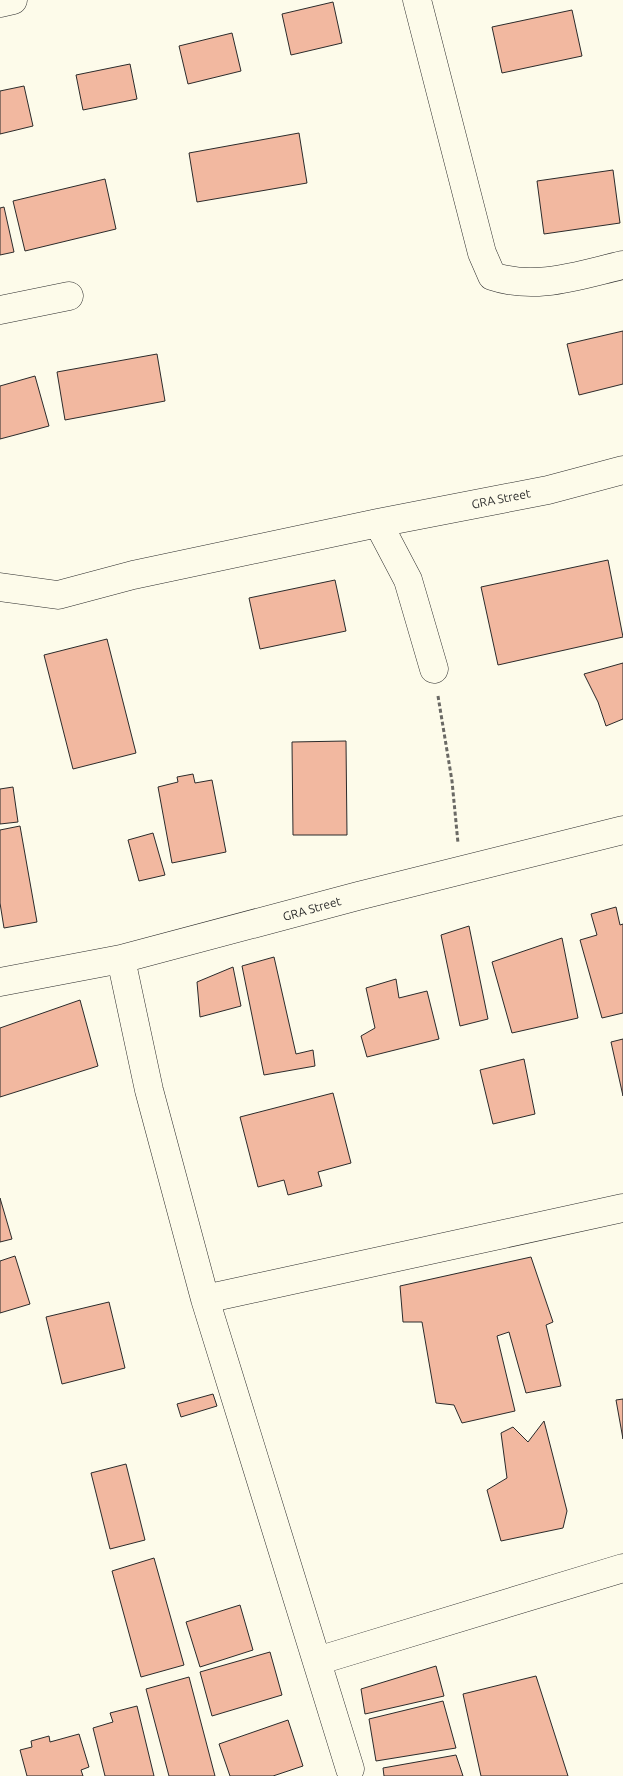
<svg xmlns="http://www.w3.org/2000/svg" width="623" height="1776" viewBox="0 0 623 1776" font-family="Ubuntu,sans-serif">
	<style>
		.building { fill: #f2b8a0; stroke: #2b2b2b }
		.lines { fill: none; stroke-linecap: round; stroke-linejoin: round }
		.minor-casing { stroke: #2b2b2b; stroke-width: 29 }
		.path { stroke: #6a6964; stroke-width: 3; stroke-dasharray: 4 2.5; stroke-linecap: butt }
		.minor { stroke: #fdfbea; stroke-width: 28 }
		.labels { text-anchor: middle; stroke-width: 4; stroke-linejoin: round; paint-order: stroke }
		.street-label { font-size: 12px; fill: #2b2b2b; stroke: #fdfbea }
	</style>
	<rect width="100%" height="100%" fill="#fdfbea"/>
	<path class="building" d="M333,2l9,41 -51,12 -9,-41z
		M572,10l10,46 -80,17 -10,-46z
		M232,33l9,38 -53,13 -9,-38z
		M130,64l7,35 -54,11 -7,-35z
		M24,86l9,40 -33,8v-43z
		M299,133l8,50 -110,19 -8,-49z
		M613,170l7,53 -76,11 -7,-53z
		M105,179l11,50 -91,22 -12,-50z
		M4,207l10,45 -14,3v-47z
		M623,331v53l-44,11 -12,-51z
		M157,354l8,47 -100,19 -8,-48z
		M35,376l14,50 -49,13v-53z
		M608,560l15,77 -125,28 -17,-78z
		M335,580l11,51 -86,18 -11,-51z
		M107,639l29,114 -63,16 -29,-114z
		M623,663v56l-17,7 -8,-24 -14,-28z
		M346,741l1,94h-54l-1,-93z
		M193,774l2,9 17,-3 14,72 -54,11 -14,-76 20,-5 -1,-5z
		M13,787l5,35 -18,2v-35z
		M20,826l17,96 -33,6 -4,-25v-73z
		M153,833l12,42 -26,6 -11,-41z
		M616,907l4,18 3,-1v89l-21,5 -22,-78 17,-5 -6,-21z
		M469,926l19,93 -28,7 -19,-91z
		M562,938l16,80 -66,15 -20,-71z
		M274,957l22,97 17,-4 2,16 -51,9 -22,-109z
		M233,967l8,39 -41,11 -3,-35z
		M396,979l3,19 28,-7 12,48 -72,18 -6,-21 14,-8 -9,-40z
		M80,1000l18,66 -98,31v-69z
		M623,1039v57l-12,-54z
		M524,1059l11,55 -42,10 -13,-54z
		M333,1093l18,70 -33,9 4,14 -34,9 -4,-15 -26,7 -18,-70z
		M0,1198l12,41 -12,3z
		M15,1256l15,48 -30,9v-52z
		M531,1257l22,65 -7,3 15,61 -35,7 -17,-61 -12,4 18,75 -53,12 -8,-18 -18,-2 -14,-81h-19l-3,-36z
		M109,1302l16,66 -63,16 -16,-67z
		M213,1394l4,12 -36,11 -4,-13z
		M623,1399v40l-7,-39z
		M544,1421l23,90 -4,17 -62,13 -14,-51 20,-12 -6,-45 12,-6 15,15z
		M126,1464l19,76 -35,9 -19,-76z
		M154,1558l30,107 -43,12 -29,-106z
		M240,1605l13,45 -53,17 -14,-45z
		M270,1652l12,43 -70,21 -12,-44z
		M436,1666l8,30 -79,18 -4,-25z
		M536,1676l32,100h-87l-18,-82z
		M189,1677l26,99h-46l-23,-87z
		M443,1701l13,47 -80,13 -7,-42z
		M137,1706l17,70h-49l-12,-48 20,-6 -3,-9z
		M288,1720l15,46 -30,10h-43l-11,-32z
		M79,1734l10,33 -8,3 2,6h-56l-7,-26 12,-3 -1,-6 18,-5 1,6z
		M456,1755l7,21h-79l-1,-8z"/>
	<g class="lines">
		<defs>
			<path id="minor" d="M417,0l65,253 10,23c44,15 87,-1 131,-11
				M0,3l13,-3
				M0,310l69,-14
				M378,523l30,57 26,89
				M0,587l58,8 75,-20 245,-52 170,-33 75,-20
				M121,959l28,131 56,209 145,470
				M0,982l121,-23 237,-63 265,-66
				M205,1299l418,-91
				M317,1661l306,-93"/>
		</defs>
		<use href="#minor" class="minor-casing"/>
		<path class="path" d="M438,696l14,85 6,62"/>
		<use href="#minor" class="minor"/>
	</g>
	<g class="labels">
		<g class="street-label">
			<text transform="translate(501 499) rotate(-11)" y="4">GRA Street</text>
			<text transform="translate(312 909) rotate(-16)" y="4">GRA Street</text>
		</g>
	</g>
</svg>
